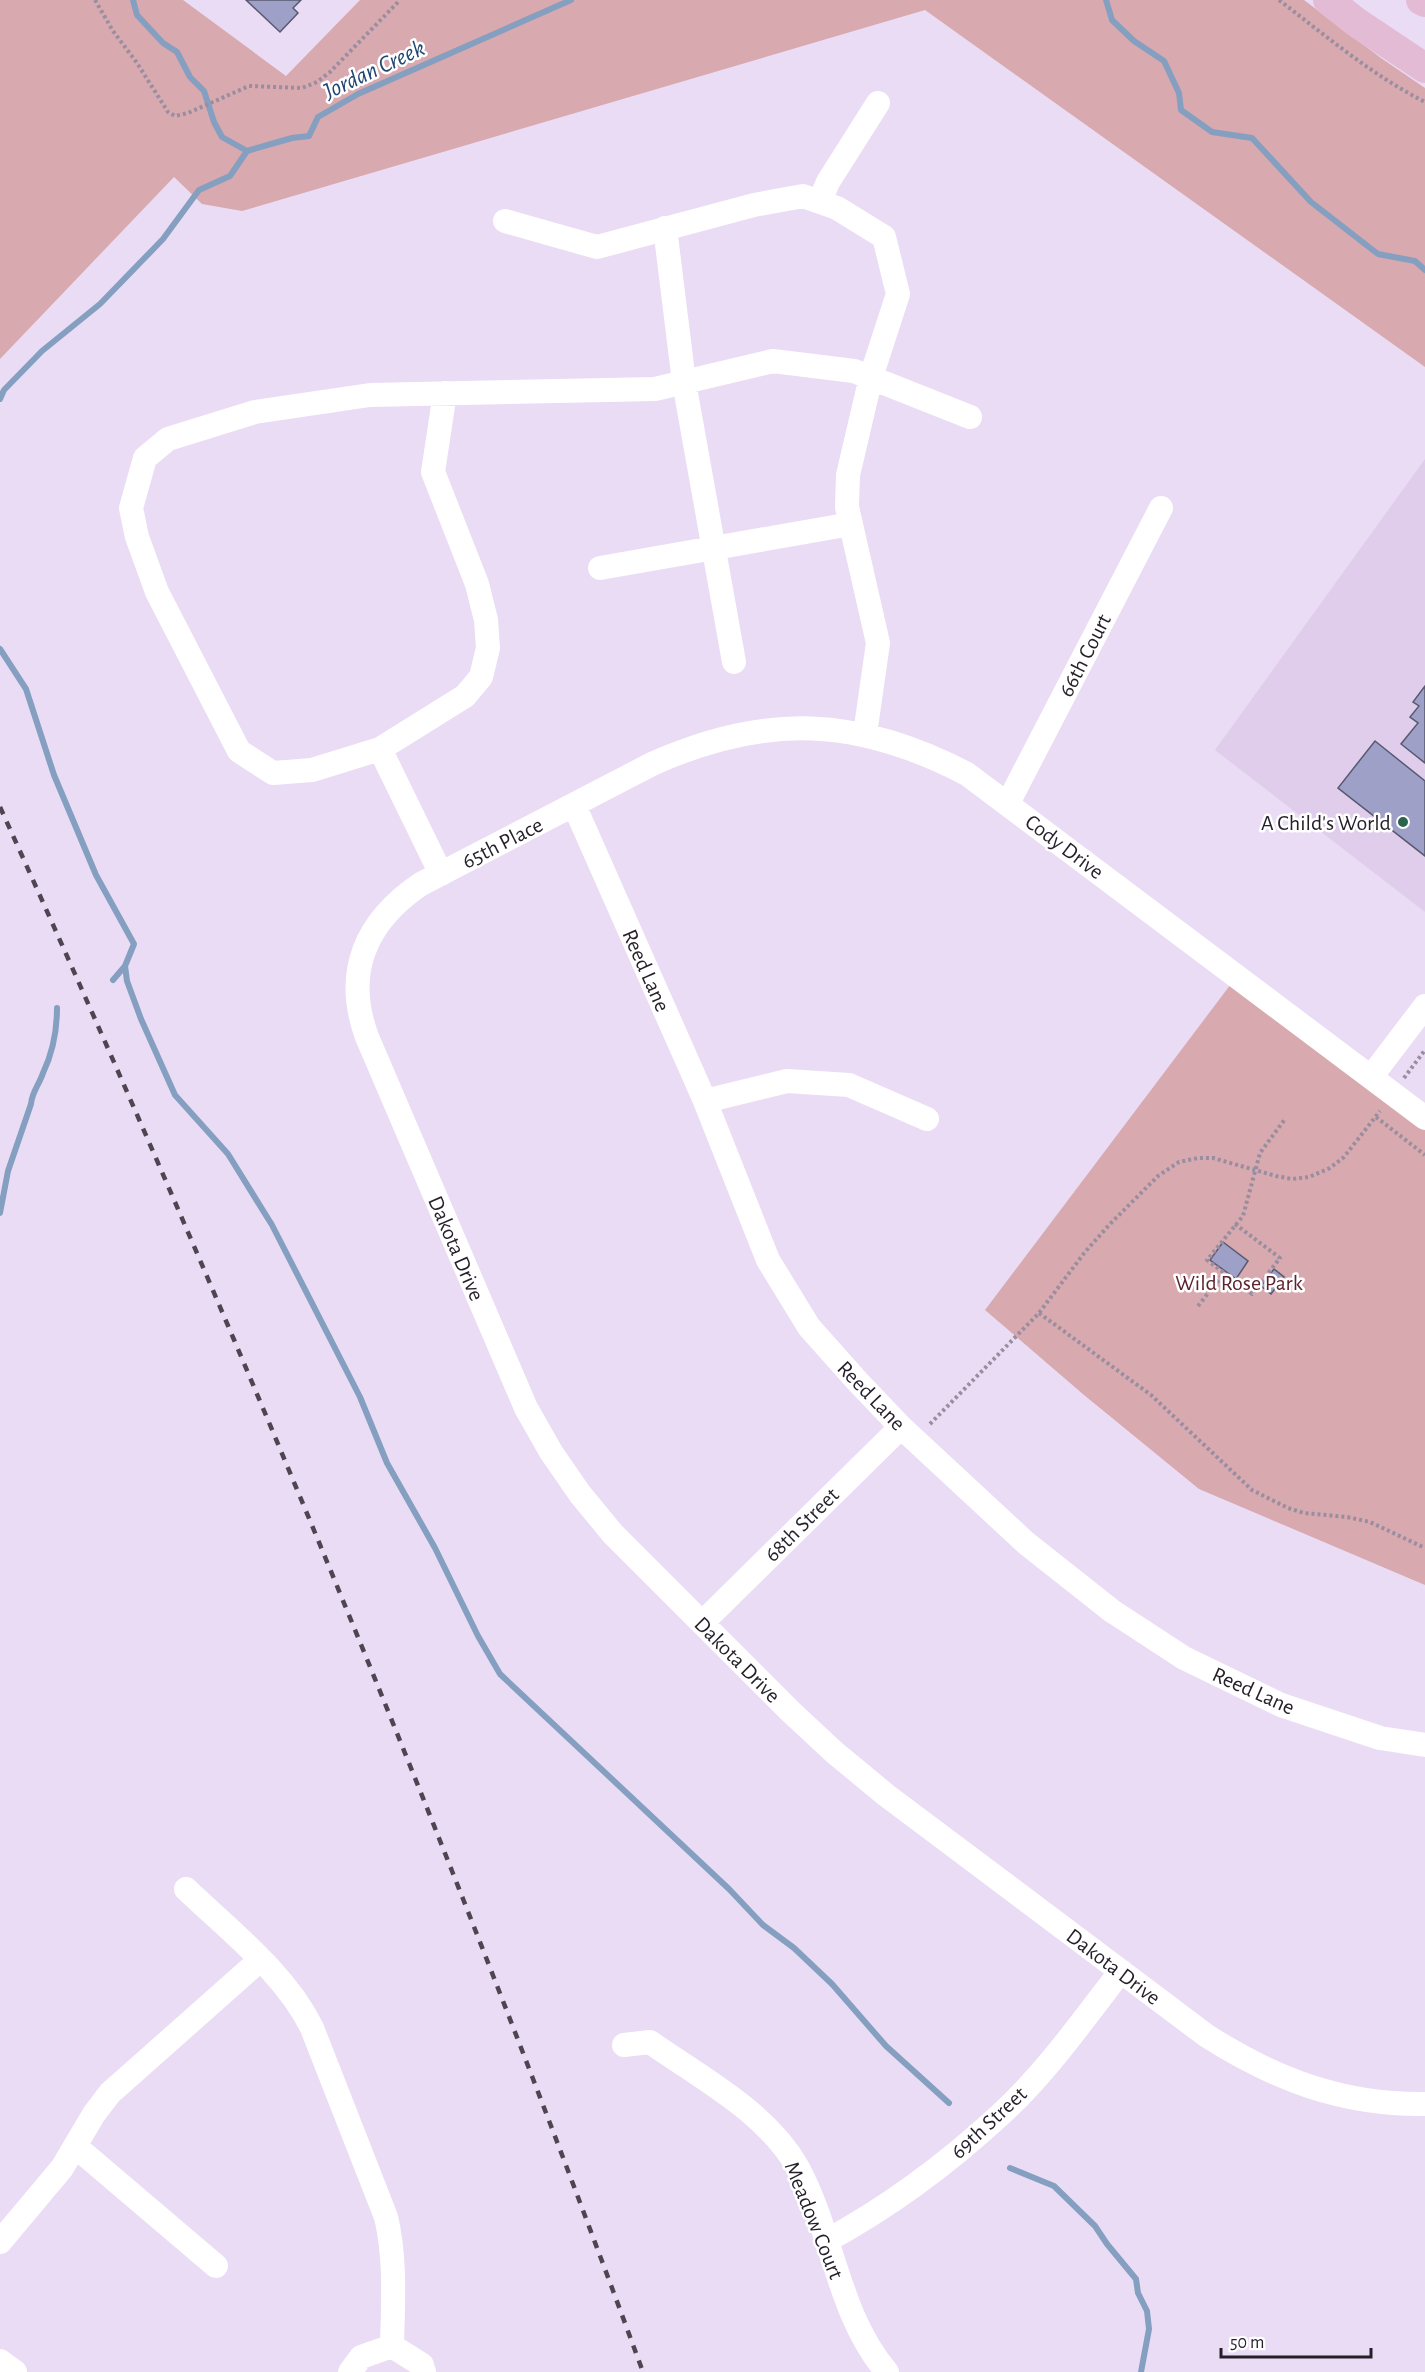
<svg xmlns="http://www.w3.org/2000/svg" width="1425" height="2372" viewBox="0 0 1425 2372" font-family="'Alegreya Sans',sans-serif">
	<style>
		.built { fill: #dfcdeb }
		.green { fill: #d8a9af }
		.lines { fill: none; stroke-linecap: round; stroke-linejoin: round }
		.stream { stroke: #849fc0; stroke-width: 6 }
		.building { fill: #9fa0c8; stroke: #58596f; stroke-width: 1.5 }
		.path { stroke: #988ea0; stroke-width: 4; stroke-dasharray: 3 3; stroke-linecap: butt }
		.minor { stroke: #fff; stroke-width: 24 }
		.major { stroke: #e3bbd5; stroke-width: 30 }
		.rail { stroke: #4d4652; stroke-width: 4.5; stroke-dasharray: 8 8; stroke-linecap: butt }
		.poi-dot { fill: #29644e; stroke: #fff; stroke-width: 2 }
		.labels { text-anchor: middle; stroke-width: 5; stroke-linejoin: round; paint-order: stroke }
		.street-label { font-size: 22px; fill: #241f28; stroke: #fff }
		.poi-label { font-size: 22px; fill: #241f28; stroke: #fff; text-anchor: end }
		.park-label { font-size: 22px; fill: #5e232f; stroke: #fff }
		.water-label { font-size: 24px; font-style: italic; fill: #204672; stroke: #fff }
	</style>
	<rect width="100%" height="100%" fill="#eadcf4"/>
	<path class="built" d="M1425,459v453l-210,-162z"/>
	<path class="green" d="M0,0h183l103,76 74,-76h944l77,58 44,30v279l-500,-357 -683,201 -40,-7 -28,-27 -174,182z
		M1237,976l188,142v467l-226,-96 -115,-94 -99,-85z"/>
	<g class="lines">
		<path class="stream" d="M133,0l4,15 26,28 14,9 13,25 14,14 10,31 8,15 25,14 45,-13 17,-2 9,-19 40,-23 213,-94
			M1106,0l6,20 22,21 30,20 15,32 2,17 31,22 40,6 59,64 67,52 37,7 10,9
			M0,399l4,-9 38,-39 58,-47 63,-65 36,-49 31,-14 17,-25
			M0,649l26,40 28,86 42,100 38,69 -9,22 -12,14
			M125,966l2,15 14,38 34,76 53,59 44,71 88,172 27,66 48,85 43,88 22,38 229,215 34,36 31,23 38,36 54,62 63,57
			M0,1213l8,-42 23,-67c1,-12 8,-19 12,-31 10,-21 14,-42 14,-65
			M1010,2168l44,18 41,40 12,18 29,35 2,14 9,18 2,18 -8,43"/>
	</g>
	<path class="building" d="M246,0h55l-8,8 5,5 -18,19z
		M1425,686v77l-24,-19 17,-21 -8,-6 9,-11 -6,-4z
		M1375,741l50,40v75l-87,-68z
		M1223,1242l25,19 -12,18 -26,-19z
		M1274,1269l10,8 -13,17 -10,-8z"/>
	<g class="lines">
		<path class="path" d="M95,0l18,31 24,32 31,49 7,4 13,-3 61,-27 53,2 15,-6 13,-10 70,-72
			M1279,0c47,36 93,75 146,102
			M1404,1078l21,-28
			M1376,1117l49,38
			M1235,1224l45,34 -28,36 -45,-34 36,-44 17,-63 25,-34
			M1198,1306l26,-33
			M1039,1313l112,82 101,95 36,18 16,5 43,4 23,5 55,26
			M930,1424l109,-111 46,-61 25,-28 48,-48 21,-14 19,-4h15l63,18 16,3 17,-2 21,-9 14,-11 36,-46"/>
		<path class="minor" d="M820,201l8,-19 50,-79
			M505,221l92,26 157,-42 49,-9 34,12 47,29 14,57 -27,83 -23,98 -1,32 31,136 -13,91
			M665,228l19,154 50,280
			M600,568l251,-44
			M380,749l85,-53 16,-19 7,-29 -2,-28 -9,-36 -44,-112 12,-79
			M1008,803l153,-295
			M574,805l131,296 63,159 41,67 49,55 43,45 125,116 86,68 72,47 97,47 99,33 45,7
			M441,874l-61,-125 -68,21 -39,3 -34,-22 -82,-159 -20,-55 -6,-29 14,-50 23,-19 87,-27 115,-17 285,-6 118,-28 81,10 116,46
			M1371,1077l54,-71
			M705,1101l82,-20 62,4 78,34
			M1425,1118l-458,-344c-109,-57 -202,-61 -315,-10l-231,120c-55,37 -78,88 -54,153l159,371 25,44 29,42 33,40 177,177 44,41 52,43 321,241c69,44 136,69 218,68
			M702,1623l199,-196
			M186,1889c44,42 99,84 126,139l74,189c10,42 7,85 6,129l30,19 2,7
			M624,2045l26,-3c51,36 117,70 148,126 35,65 40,147 89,204
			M75,2146l141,120
			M826,2241c63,-34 122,-78 174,-126 46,-42 83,-95 121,-144
			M0,2242l62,-74 32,-54 16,-21 150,-133
			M0,2361l15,11
			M350,2372l11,-15 31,-11"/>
		<path class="major" d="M1328,0l28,22 69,46
			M1421,0l4,2"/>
		<path class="rail" d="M0,807c233,514 449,1036 643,1565"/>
	</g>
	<circle class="poi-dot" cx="1403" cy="822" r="6"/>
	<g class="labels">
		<g class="street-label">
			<text transform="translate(1084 655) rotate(-63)" y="8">66th Court</text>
			<text transform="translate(502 842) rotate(-27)" y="8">65th Place</text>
			<text transform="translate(1065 846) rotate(37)" y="8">Cody Drive</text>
			<text transform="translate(647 970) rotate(66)" y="8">Reed Lane</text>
			<text transform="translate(457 1248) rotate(67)" y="8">Dakota Drive</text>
			<text transform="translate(872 1395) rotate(46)" y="8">Reed Lane</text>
			<text transform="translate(801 1524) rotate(-45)" y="8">68th Street</text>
			<text transform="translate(738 1659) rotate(45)" y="8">Dakota Drive</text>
			<text transform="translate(1254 1690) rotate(24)" y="8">Reed Lane</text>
			<text transform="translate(1114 1966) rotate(37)" y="8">Dakota Drive</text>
			<text transform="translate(988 2122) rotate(-43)" y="8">69th Street</text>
			<text transform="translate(815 2220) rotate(68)" y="8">Meadow Court</text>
		</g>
		<g class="poi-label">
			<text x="1391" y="830">A Child's World</text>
		</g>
		<g class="park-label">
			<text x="1239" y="1290">Wild Rose Park</text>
		</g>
		<g class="water-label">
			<text transform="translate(374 69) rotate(-25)" y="8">Jordan Creek</text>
		</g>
	</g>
	<path d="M1221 2348v9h150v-9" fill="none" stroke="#241f28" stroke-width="3"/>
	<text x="1230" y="2348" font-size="18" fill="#241f28" stroke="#ffffff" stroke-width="4.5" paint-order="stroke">50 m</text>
</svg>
